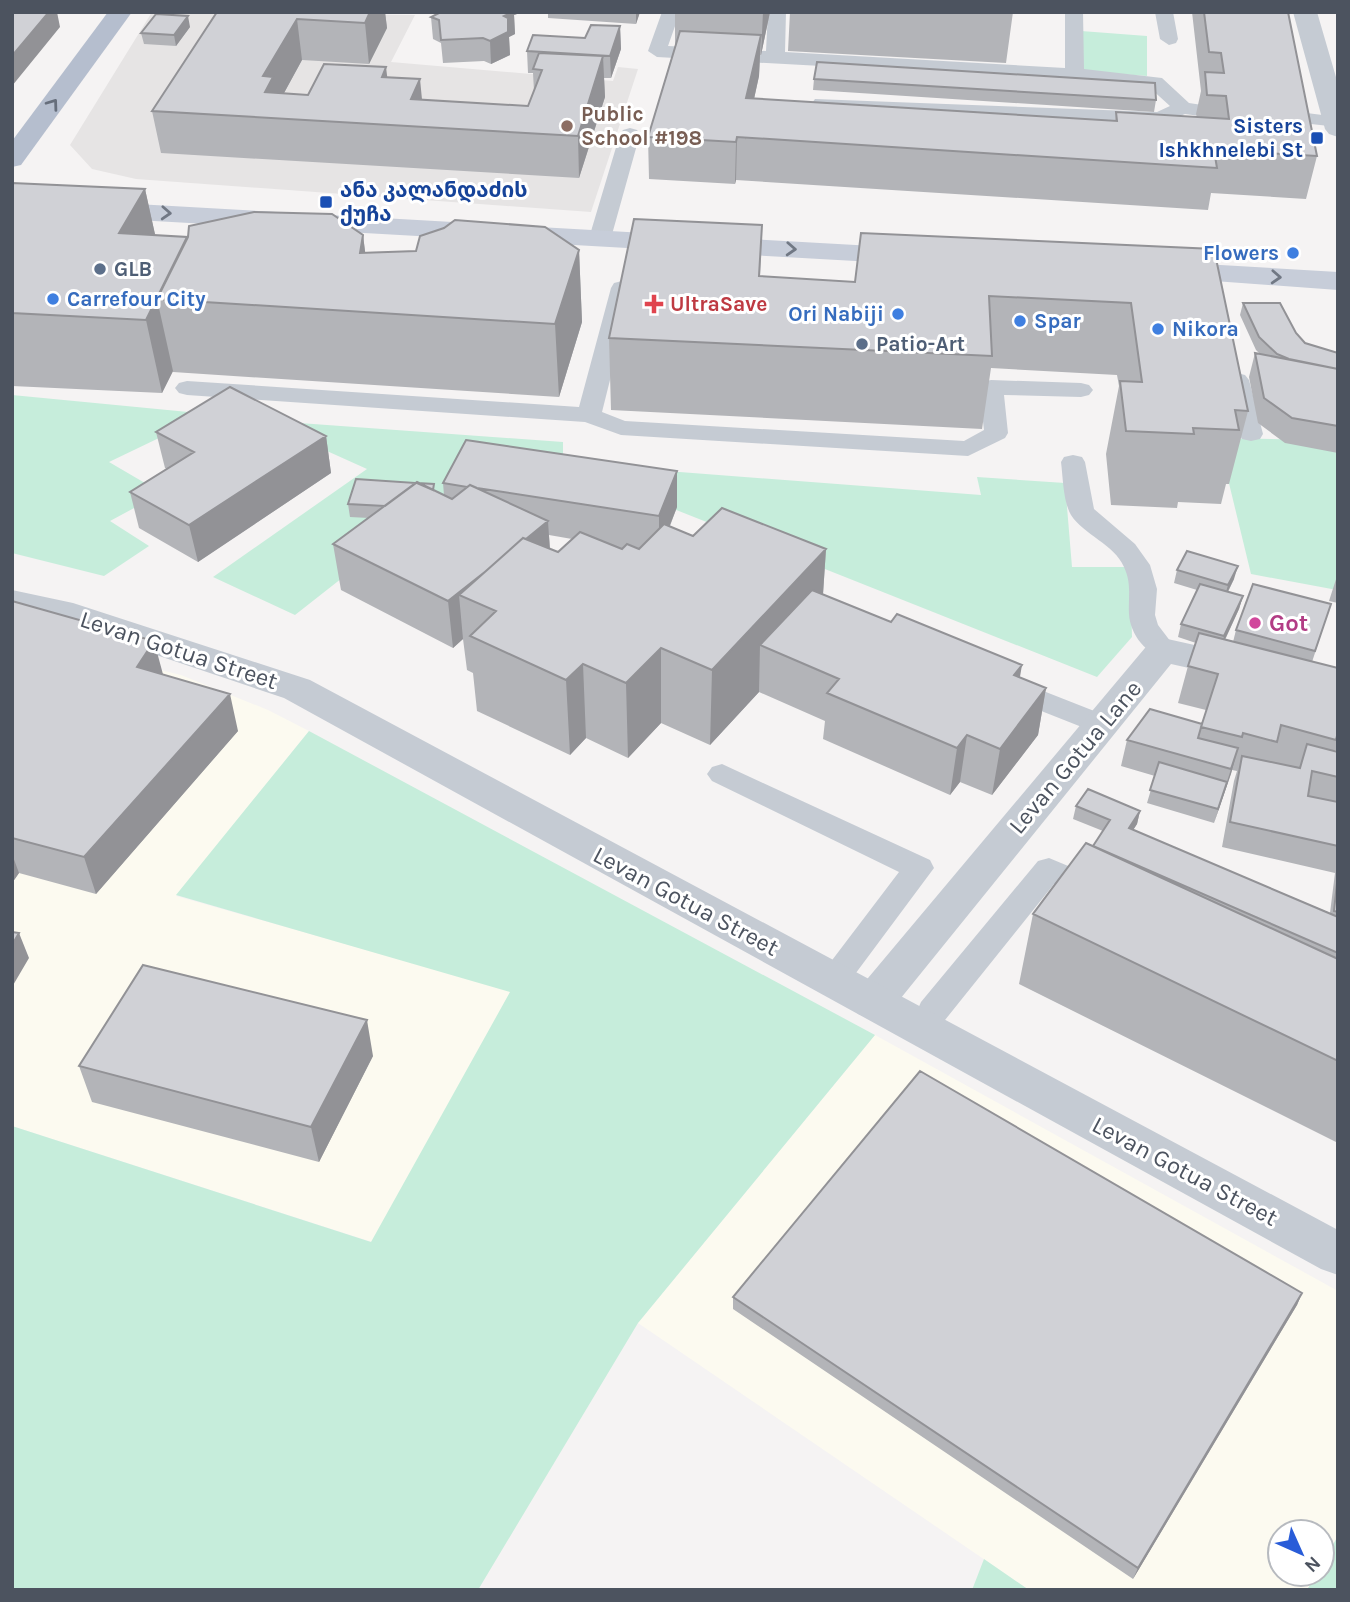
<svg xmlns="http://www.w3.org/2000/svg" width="1350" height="1602" viewBox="0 0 1350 1602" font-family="Karla,'Noto Sans Georgian',sans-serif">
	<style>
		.commercial { fill: #fcfaf0 }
		.education { fill: #e6e4e4 }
		.green { fill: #c6eddb }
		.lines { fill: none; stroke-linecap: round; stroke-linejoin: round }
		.service { fill: #c5cbd3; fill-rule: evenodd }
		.minor { fill: #c5cbd3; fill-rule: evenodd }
		.tertiary { fill: #c5cbd3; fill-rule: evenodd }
		.secondary { fill: #c7cdd9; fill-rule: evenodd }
		.primary { fill: #b5bece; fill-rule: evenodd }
		.wall { fill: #b3b4b8; fill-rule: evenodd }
		.shaded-wall { fill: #929296 }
		.building { fill: #d0d1d6; stroke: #929296; stroke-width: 2 }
		.oneway { stroke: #666e7b }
		.oneway2 { stroke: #717884 }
		.education-dot { fill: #8d6e63; stroke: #fff; stroke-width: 2.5 }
		.transit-dot { fill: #1a4fb4; stroke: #fff; stroke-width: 2.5 }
		.shop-dot { fill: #3f7fe0; stroke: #fff; stroke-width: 2.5 }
		.service-dot { fill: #5c6f8a; stroke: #fff; stroke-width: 2.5 }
		.health-dot { fill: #e0444e; stroke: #fff; stroke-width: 2.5 }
		.hotel-dot { fill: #d1479c; stroke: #fff; stroke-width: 2.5 }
		.labels { text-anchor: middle; stroke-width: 6; stroke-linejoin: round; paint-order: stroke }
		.far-education-label { font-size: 21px; font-weight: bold; fill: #785e54; stroke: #fff; text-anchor: start }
		.far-transit-label { font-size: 21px; font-weight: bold; fill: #164399; stroke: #fff; text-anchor: end }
		.far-shop-label { font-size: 21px; font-weight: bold; fill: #366cbe; stroke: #fff; text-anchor: start }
		.far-service-label { font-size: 21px; font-weight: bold; fill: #4e5e75; stroke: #fff; text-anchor: start }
		.far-health-label { font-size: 21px; font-weight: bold; fill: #be3a42; stroke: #fff; text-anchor: start }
		.hotel-label { font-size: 24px; font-weight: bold; fill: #b23c85; stroke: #fff; text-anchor: start }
		.street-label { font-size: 24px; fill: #4c535f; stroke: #fff }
	</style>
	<rect width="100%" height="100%" fill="#f5f3f3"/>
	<path class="commercial" d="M12,634l169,41 87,35 41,21 -133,165 335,95 -139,251 -360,-116z
		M875,1035l463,256v245l-16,27v-31h-42v42h36l-9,16h-278l-391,-267z"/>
	<path class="education" d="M152,12l263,3 -24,47 222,19 5,-14 20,2 -47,143 -455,-33 -44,-10 -22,-24z"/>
	<path class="green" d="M1081,31l66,5v40l-69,-5z
		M12,395l197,19 -100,48 53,31 -52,28 39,25 -45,30 -92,-23z
		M258,420l305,22v21l418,32 -4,-18 88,6 7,84h58l2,70 -35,40 -461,-183 -173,-11 -168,132 -82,-38 154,-108z
		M1338,422l-1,168 -86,-16 -33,-136 103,2z
		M309,731l566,304 -237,288 -160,267h-466v-464l359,116 139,-250 -334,-97z
		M1338,1536v54h-31l9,-16h6v-11z
		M984,1559l45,31h-57z"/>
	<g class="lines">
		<path class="service" d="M662,12h18l-12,34 98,5 2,-39h18l-1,40 280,16v-56h18l1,57 78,9 27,25 33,5 3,4 -10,6 -30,-4 -25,10 -338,-15 -7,-2 -3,-4 3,-4 342,13 13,-6 -21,-19 -74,-7 -418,-23 -9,-6z
			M1155,12h18l5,27 -2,4 -7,2 -9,-6z
			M1291,111l47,6v10l-54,-6 -3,-4z
			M630,128l7,2 3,4 -29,104 -3,5h-16l-3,-5 31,-104 3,-4z
			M622,281l8,2 3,5 -31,124 23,9 339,20 20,-11 -5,-43 4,-5 8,-2 90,3 8,2 4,5 -4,5 -8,2 -77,-2 4,38 -3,5 -37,18 -347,-21 -36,-13 -398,-27 -8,-2 -4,-5 4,-5 8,-2 392,26 32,-119 3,-5z
			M1237,373l8,2 4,5 14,54 -3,5 -9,2 -9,-2 -3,-5 -14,-54 4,-5z
			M1073,455l9,2 3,5 9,47 41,35 15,21 7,24 -2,26 3,10 19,25 -4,6c-22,6 -43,-20 -44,-42 -1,-17 3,-30 -5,-47 -10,-23 -40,-32 -53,-52 -8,-14 -8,-38 -10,-53l3,-5z
			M1008,677l104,41 4,7 -4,7 -10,3 -104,-41 -4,-7 4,-7z
			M722,764l208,96 4,8 -90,121 -11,4 -11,-4 -5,-9 82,-108 -187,-91 -5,-7 5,-7z
			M1049,858l60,25 5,8 -5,8 -11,4 -44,-19 -109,136 -12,4 -12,-4 -4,-9 4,-9 117,-141z"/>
		<path class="minor" d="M1293,12h24l21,72v53l-9,-3 -4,-5z
			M1163,638l175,39v24l-167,-37 -283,350 -15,5 -15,-5 -6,-12 6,-12 292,-348z"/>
		<path class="tertiary" d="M12,590l61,13 237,77 1028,550v45l-17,-6 -1037,-571 -229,-77 -43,-9z"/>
		<path class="secondary" d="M12,197l897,51 10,2 4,6 -4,6 -10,2 -897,-51z
			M1169,262l169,10v18l-179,-13 -4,-6 4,-6z"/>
		<path class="primary" d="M108,12h24l-111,153 -9,2v-26z"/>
	</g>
	<path class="wall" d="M217,12h168l2,16 -18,36 -67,-4 -18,33 24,2 79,-18 35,23 106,6 6,-15 -1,-18h-5l-1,-22 58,-13 35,-12 1,23 -10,29h-7l1,19 -26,81 -418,-25 -9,-42z
		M441,12h82l-9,3 1,19 -6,3 1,18 -19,9 -7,-3 -41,2 -2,-20 -8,-4 -2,-22z
		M548,12h92l-4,12 -88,-6z
		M675,12h95l-9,43h-1l-1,21 -5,23 361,22 1,-9 81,5 -1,-3 5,-23 -9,-79h96l29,144 -11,43 -95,-6 -3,17 -472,-30 -1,4 -86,-5 -1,-42 27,-91z
		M790,12h223l-7,51 -218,-12z
		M190,27l-14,19 -32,-2 -3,-11z
		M814,79l342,21 -2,12 -341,-22z
		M12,183l133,6 10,46 33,2 175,-2 2,17 214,-2 3,72 -23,75 -386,-25v-1l-11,22 -150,-7z
		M762,225l-2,51 95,6 359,-33 34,162 -19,73h-3l-5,20 -43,-2 -1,6 -66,-3 -5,-51 13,-68 -2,-11 -126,-7 -9,61 -371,-19 -2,-72z
		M1243,303l53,30 9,10 33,10v100l-53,-10 -27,-20 -9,-46 6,-24 5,1 -4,-4 -16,-35z
		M156,432l170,4 5,37 -133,89 -59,-34 -9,-36 37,-23 -2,-1z
		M443,483l234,24 -7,19 23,10 133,13 -3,46 223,93 -8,47 -46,60 -32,-13 -10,13 -127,-56 2,-18 -66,-29 -49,53 -49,-22 -33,35 -42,-20 -16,17 -93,-44 -4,-38 -6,-3 -4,-31 -10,9 -112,-58 -8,-46 36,-26 -19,-1 -2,-13 87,-13 9,4zM549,535l23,4 -14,13 -8,-3z
		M1177,570l57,9 -6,13 15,4 -4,13 -14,31 8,2 3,-12 95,-26 -19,58 26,6v83l-6,-1v1l6,1v391l-319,-159 14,-70 60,-68 10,-15 -30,-12 3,-13 64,5 -3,13 -4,6 197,83 5,-40 -113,-26 12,-66 3,-10 -5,-1 -18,53 -67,-20 8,-27 -34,-10 6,-26 75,-16 4,-14 -28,-7 10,-37 8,-23 -18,-6 3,-13 16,-34 -23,-7z
		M1338,573v30l-9,-2z
		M12,601l151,74 75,56 -142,163 -77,-21 -7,10z
		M373,1056l-54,106 -227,-60 -13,-36z
		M1302,1293l-5,12 -164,274 -400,-270v-12z"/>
	<path class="shaded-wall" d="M49,12h8l3,15 -48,59v-30z
		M370,12h15l2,16 -18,36 -4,-41z
		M495,12h28l-9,3 1,19 -6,3 1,18 -19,9 -1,-23z
		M636,12h4l-4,12z
		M763,12h7l-9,43z
		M188,16l2,11 -14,19 -2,-11z
		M297,19l5,41 -24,44 -13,-12 -2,-16z
		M620,26l1,23 -10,29 -1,-22z
		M761,35l-2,41 -14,64 1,-42z
		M603,56l2,41 -26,81 -1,-42z
		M386,67l5,41 -9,-31z
		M420,79l4,41 -13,-21z
		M737,137l-1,43 -1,4 1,-42z
		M145,189l16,72 -42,-28z
		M363,235l9,72 -12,-54z
		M187,237l-30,62 16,72 -11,22 -16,-73z
		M579,250l3,72 -23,75 -4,-73z
		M326,436l5,37 -133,89 -9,-37z
		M677,471v36l-18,46v-37z
		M548,521l3,46 -92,28 4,44 -10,9 -5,-47z
		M826,549l-5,74 -61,22 -1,47 -49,53 2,-75z
		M1238,566l-4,13 -10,20 4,-14z
		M1243,596l-4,13 -19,41 4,-14z
		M154,641l10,37 -27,-11z
		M661,648v75l-33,35 -2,-75z
		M583,664l3,74 -16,17 -4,-75z
		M1022,665l-8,47v-37z
		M1046,688l-8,47 -46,60 8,-46z
		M230,694l8,37 -142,163 -12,-37z
		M967,735l-7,47 -10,13 7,-47z
		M1238,748l-7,26 -17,49 17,-54z
		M1140,811l-3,13 -11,17 3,-13z
		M12,854l7,19 -7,10z
		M19,933l10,25 -17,29v-42z
		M367,1020l6,36 -54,106 -8,-35z
		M1302,1293l-5,12 -164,274 5,-11z"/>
	<path class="building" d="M12,12h37l-37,44z
		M217,12h153l-5,11 -68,-4 -34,57 10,1 -8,15 43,3 16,-31 62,3 -4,10 38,2 -9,20 117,7 14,-36 -9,-1 6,-16 64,3 -25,80 -426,-25z
		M441,12h72l-9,4 4,2v14l-18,9 -7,-3 -42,2 -2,-20 -8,-3z
		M1204,12h84l29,144 -103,-6 3,18 -480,-31 -1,5 -88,-5 32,-106 81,4 -15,63 371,23 -1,-9 113,7 -3,-23 -19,-1 -2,-23 19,1 -3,-20 -12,-1z
		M156,14l32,2 -14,19 -33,-2z
		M591,25l29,1 -10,30 -83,-5 6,-16 52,3z
		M817,62l338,21 1,17 -342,-21z
		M12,183l133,6 -26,44 68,4 -41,83 -134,-7z
		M254,212l78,2 31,21 -3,18 56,-2 4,-15 24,-8 11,-8 90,7 34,23 -24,74 -398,-25 31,-62 1,-11z
		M634,219l128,6 -3,51 96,6 6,-49 353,16 34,162 -13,-1 4,20 -46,-2 1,6 -68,-3 -6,-50 22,1 -11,-79 -142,-7 3,60 -383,-18z
		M1243,303h37l16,30 9,10 33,10v16l-49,-10 -12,-5 -18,-17z
		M1255,353l83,16v57l-46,-8 -28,-20z
		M230,387l96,49 -137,89 -59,-33 64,-40 -38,-20z
		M466,440l211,31 -18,45 -182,-28 -7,-3 -3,2 -24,-4z
		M356,479l60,4 -31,23 -37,-2z
		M417,482l35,17 18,-14 78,36 -22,18 -3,-1 -37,33 -38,30 -115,-57z
		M417,483l17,1 -1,6z
		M722,508l104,41 -114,121 -51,-22 -35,35 -43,-19 -17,16 -96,-44 26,-25 -37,-16 64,-57 35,14 22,-20 42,17 5,-5 12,5 25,-25 29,12z
		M1187,551l51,15 -10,19 -51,-15z
		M1200,584l43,12 -19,40 -43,-12z
		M1253,584l78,20 -16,47 -79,-21z
		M812,590l79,32 6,-8 125,51 -8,10 32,13 -46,61 -33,-14 -10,13 -130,-55 12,-14 -79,-34z
		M12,601l142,40 -17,26 93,27 -146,163 -72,-19z
		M1199,633l139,35v64l-2,8 -55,-15 -4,17 -34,-9 -1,4 -41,-10 17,-53 -30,-8z
		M1150,709l52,15 -4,14 40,10 -7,21 -104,-29z
		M1307,744l31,8v25l-26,-6 -4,25 30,6v44l-108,-24 12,-66 58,12z
		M1159,762l68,20 -9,27 -68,-19z
		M1088,789l52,22 -11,17 209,89v36l-245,-107 17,-26 -34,-14z
		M1086,843l252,116v102l-305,-147z
		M1338,874v38l-4,-1z
		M12,932l7,1 -7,12z
		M143,965l224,55 -56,107 -232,-61z
		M920,1071l382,222 -164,275 -405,-271z"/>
	<defs><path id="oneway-chevron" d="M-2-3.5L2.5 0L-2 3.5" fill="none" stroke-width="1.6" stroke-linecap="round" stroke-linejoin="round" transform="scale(1.75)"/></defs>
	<use class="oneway" href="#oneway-chevron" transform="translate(53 104) rotate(-54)"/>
	<g class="oneway2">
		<use href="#oneway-chevron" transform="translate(166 213) rotate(3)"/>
		<use href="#oneway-chevron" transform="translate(791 249) rotate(3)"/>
		<use href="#oneway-chevron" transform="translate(1276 277) rotate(3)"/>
	</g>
	<circle class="education-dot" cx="567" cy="126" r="7"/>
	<g class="transit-dot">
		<rect x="1310" y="131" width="14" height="14" rx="3.5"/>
		<rect x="319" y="195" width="14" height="14" rx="3.5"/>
	</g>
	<g class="shop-dot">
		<circle cx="1293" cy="253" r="7"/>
		<circle cx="53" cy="299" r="7"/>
		<circle cx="898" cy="314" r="7"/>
		<circle cx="1020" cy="321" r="7"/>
		<circle cx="1158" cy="329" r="7"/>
	</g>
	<g class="service-dot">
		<circle cx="100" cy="269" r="7"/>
		<circle cx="862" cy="344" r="7"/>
	</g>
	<path class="health-dot" d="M650.5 293.5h7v7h7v7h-7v7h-7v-7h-7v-7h7z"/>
	<circle class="hotel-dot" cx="1255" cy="623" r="7"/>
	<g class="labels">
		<g class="far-education-label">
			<text x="581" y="121">Public<tspan x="581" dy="24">School #198</tspan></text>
		</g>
		<g class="far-transit-label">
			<text x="1303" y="133">Sisters<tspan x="1303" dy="24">Ishkhnelebi St</tspan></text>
			<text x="340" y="197" text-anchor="start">ანა კალანდაძის<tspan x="340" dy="24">ქუჩა</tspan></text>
		</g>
		<g class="far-shop-label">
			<text x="1279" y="260" text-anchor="end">Flowers</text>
			<text x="67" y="306">Carrefour City</text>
			<text x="884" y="321" text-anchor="end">Ori Nabiji</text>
			<text x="1034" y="328">Spar</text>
			<text x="1172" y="336">Nikora</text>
		</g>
		<g class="far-service-label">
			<text x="114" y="276">GLB</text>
			<text x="876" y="351">Patio-Art</text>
		</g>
		<g class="far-health-label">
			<text x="670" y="311">UltraSave</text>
		</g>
		<g class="hotel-label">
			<text x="1269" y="631">Got</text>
		</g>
		<g class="street-label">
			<text transform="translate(179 650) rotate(18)" y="8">Levan Gotua Street</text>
			<text transform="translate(1075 757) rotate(-50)" y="8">Levan Gotua Lane</text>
			<text transform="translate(686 901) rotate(28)" y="8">Levan Gotua Street</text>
			<text transform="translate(1185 1171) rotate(28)" y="8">Levan Gotua Street</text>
		</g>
	</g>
	<rect width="1350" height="1602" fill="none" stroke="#4c535f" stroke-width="28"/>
	<g transform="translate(1301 1553) rotate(135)"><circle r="33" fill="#ffffff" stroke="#b7babf" stroke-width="2"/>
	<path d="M0-5L12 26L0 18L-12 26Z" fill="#295cd8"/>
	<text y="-10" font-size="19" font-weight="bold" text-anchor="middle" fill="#4c535f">N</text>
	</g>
</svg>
